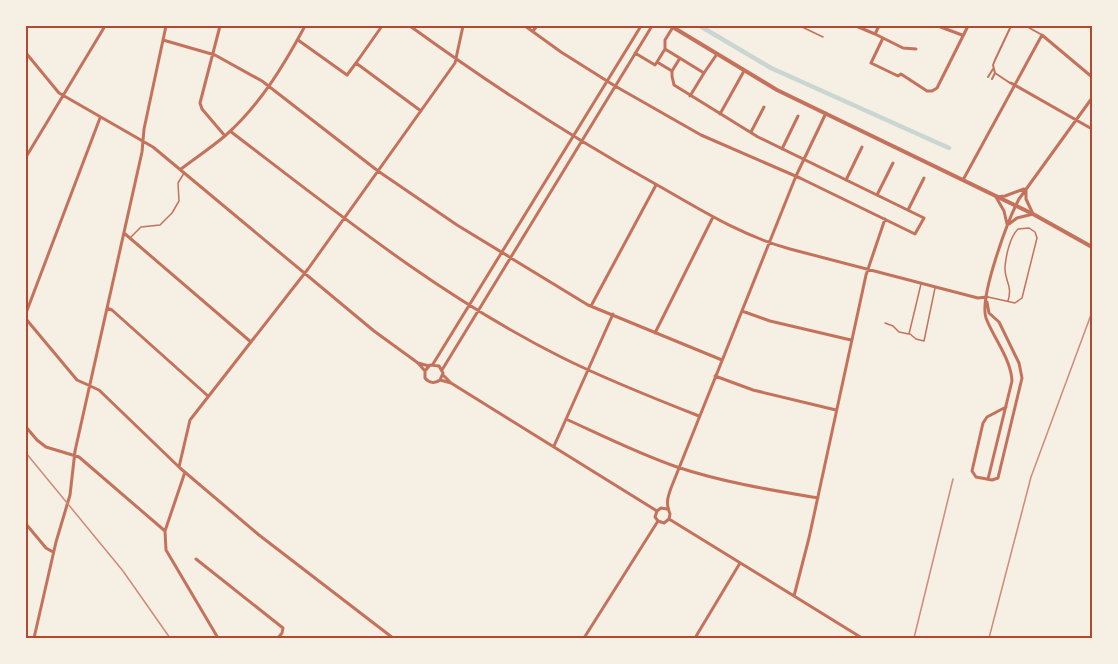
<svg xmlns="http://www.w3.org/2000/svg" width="1118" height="664" viewBox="0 0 1118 664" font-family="'Source Sans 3',sans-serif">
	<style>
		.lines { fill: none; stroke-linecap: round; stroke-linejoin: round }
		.canal { stroke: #c9d6d2; stroke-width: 4.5 }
		.service { stroke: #c5725c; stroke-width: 1.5 }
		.pedestrian { stroke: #c5725c; stroke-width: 2 }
		.minor { stroke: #c5725c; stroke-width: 3 }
		.tertiary { stroke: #c5725c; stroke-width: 4 }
		.rail { stroke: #cf8b77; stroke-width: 1.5 }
		.neatline { fill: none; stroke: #b5482f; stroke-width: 2 }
	</style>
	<rect width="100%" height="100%" fill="#f6efe4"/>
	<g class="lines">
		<path class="canal" d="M700,26l71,42 178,80"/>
		<path class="service" d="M800,26l23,11
			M131,237l10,-10 19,-2 12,-12 7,-12 -1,-18 6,-10
			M988,297l27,6 7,-5 15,-60 -2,-6 -6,-4 -11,1c-8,8 -12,26 -13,38 -1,13 8,18 3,34
			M885,323l8,3 6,6 10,2 12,-50
			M910,334l6,5 8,2 11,-53"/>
		<path class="pedestrian" d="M1026,26l16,9
			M988,77l5,-8
			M992,79l3,-6
			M1010,83l-15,-10 -2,-8 2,-5 16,-34"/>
		<path class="minor" d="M220,26l-20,77 2,6 23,27
			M410,26c80,58 162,112 249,160 42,24 83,50 131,63l161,42 27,7 9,-1
			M525,26l36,26 54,34 86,49 99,43 115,56 9,-16 -166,-81 -84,-52 -2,-9v-5l-15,-9 -2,3 -20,-12
			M856,26l19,8
			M879,26l-4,8 28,14 13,1
			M938,26l24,9
			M26,29l1,-3
			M533,31l4,-5
			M883,38l-12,25 27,13 3,-2 26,17h5l5,-3 31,-62
			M163,40l52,15 47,26 116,90 79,54 131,80 134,55
			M298,40l49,35 9,-12 65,48
			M665,49v-9l8,-13
			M26,53l33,40 94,54 221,184 44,32 7,8v7c4,5 10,6 15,2l11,3 206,128
			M657,62l8,-13 39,24 -14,23
			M356,63l26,-37
			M672,71l8,-13
			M704,73l13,-19
			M1011,83l81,46
			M720,114l24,-43
			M230,131c106,81 211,166 331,226 44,22 92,41 138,59
			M751,132l13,-25
			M782,149l16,-33
			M26,157l79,-131
			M181,169c14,-11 30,-21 45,-34 34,-30 58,-70 79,-109
			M846,180l16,-33
			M963,180l79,-145 50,42
			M877,195l16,-32
			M908,210l16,-32
			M1007,224l-3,-13 -8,-14 9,-1 19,-7
			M1009,224l8,-6 16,-4 -7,-15v-10
			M124,233l127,109
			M987,302l2,11 10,9 20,41 3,15 -24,100 -6,2 -16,-3 -4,-6 11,-48 4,-6 19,-10
			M591,306l65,-121
			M107,308l5,2 96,86
			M742,311l28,10 81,19
			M26,313l74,-195
			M26,319l51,61 22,10 81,78 79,67 134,103
			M655,333l58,-116
			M418,363l11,3
			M433,364l208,-338
			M442,370l210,-344
			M425,371l5,-6 9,1 4,7 -3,7
			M443,375l8,8
			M715,376l38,14 83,20
			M566,419c37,17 73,35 111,48 45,15 94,23 141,31
			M26,427l11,13 9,7 33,10 86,74
			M554,446l59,-132
			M179,467l11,-47 118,-151 147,-206 8,-37
			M185,472l-20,59 1,19 52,88
			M988,479l24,-98c-1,-22 -18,-42 -26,-63 -7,-21 22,-98 33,-119l73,-101
			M657,511l4,-3 6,1
			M657,511l-2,6 3,4
			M669,519l1,-5c-4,-10 -3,-15 1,-26l125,-312 30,-63
			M669,519l193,119
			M658,521l6,2 5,-4
			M26,524l20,24 7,4
			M196,559l87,69 -1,5 -4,5
			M794,596l15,-58 57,-263 19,-56
			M34,638l22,-96 14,-47 5,-44 67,-299 2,-23 22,-103
			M584,638l74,-117
			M695,638l45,-75"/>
		<path class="tertiary" d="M671,26l106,64 256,124 59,33"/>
		<path class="rail" d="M26,453l97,118 47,67
			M914,638l39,-159
			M989,638l42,-161 61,-165"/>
	</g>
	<rect width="1118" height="664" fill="none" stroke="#f6efe4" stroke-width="54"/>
	<rect x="27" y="27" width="1064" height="610" class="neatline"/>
</svg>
